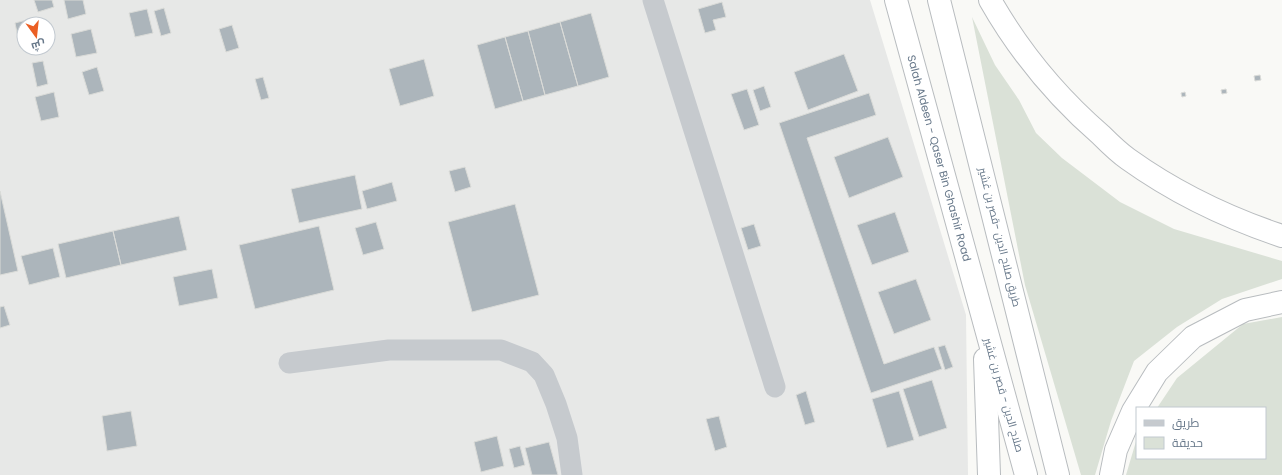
<svg xmlns="http://www.w3.org/2000/svg" width="1282" height="475" viewBox="0 0 1282 475" font-family="Poppins,Cairo,sans-serif">
	<style>
		.built { fill: #e7e8e7; fill-rule: evenodd }
		.green { fill: #dae1d7 }
		.building { fill: #acb5bb; stroke: #dadbd8 }
		.lines { fill: none; stroke-linecap: round; stroke-linejoin: round }
		.trunk-casing { stroke: #b8bcbf; stroke-width: 24 }
		.minor { stroke: #c6cace; stroke-width: 21 }
		.trunk { stroke: #fff; stroke-width: 22 }
		.labels { text-anchor: middle; stroke-width: 4; stroke-linejoin: round; paint-order: stroke }
		.street-label { font-size: 11px; fill: #667789; stroke: #fff }
	</style>
	<rect width="100%" height="100%" fill="#f9f9f6"/>
	<path class="built" d="M0,0h870l96,315 2,160h-968zM24,24h24v24h-24z"/>
	<path class="green" d="M972,17l23,48 24,35 17,33 26,25 58,44 54,27 108,32v18l-60,20 -45,28 -43,34 -23,60 -16,54h-14l-56,-190z
		M1282,317v158h-156l11,-37v20h128v-50h-108l20,-30 66,-54z"/>
	<path class="building" d="M34,0h18l2,7 -16,5z
		M64,0h19l3,14 -18,5z
		M722,2l4,15 -13,3 3,10 -11,3 -7,-24z
		M164,8l7,25 -10,3 -7,-25z
		M147,9l6,24 -18,4 -6,-24z
		M591,13l18,64 -31,9 -18,-64z
		M34,18l2,6h-12v22l-4,1 -5,-24z
		M560,22l18,64 -33,9 -17,-64z
		M232,25l7,23 -13,4 -7,-23z
		M91,29l6,24 -21,4 -5,-23z
		M528,31l17,64 -22,6 -18,-64z
		M505,37l18,64 -28,8 -18,-64z
		M844,54l14,37 -50,19 -14,-38z
		M424,59l10,37 -34,10 -11,-37z
		M43,61l5,23 -11,3 -5,-24z
		M97,67l7,24 -15,4 -7,-23z
		M1260,75l1,5 -6,1 -1,-5z
		M263,77l6,21 -8,2 -6,-21z
		M764,86l7,21 -11,4 -7,-21z
		M747,89l12,36 -15,5 -13,-36z
		M1226,89l1,4 -5,1 -1,-4z
		M54,92l5,25 -18,4 -6,-24z
		M1185,92l1,4 -4,1 -1,-4z
		M869,93l7,22 -69,23 77,226 50,-17 8,22 -71,24 -92,-270z
		M888,137l15,40 -54,21 -15,-41z
		M465,167l6,20 -16,5 -6,-21z
		M355,175l7,34 -63,14 -8,-34z
		M392,182l5,19 -30,8 -5,-18z
		M0,191l18,80 -18,4z
		M515,204l24,91 -67,17 -24,-90z
		M895,212l14,40 -37,13 -15,-40z
		M179,216l8,34 -66,15 -8,-34z
		M376,222l8,27 -21,6 -8,-27z
		M754,224l7,22 -13,4 -7,-22z
		M319,226l15,64 -79,19 -16,-64z
		M113,231l8,34 -55,13 -8,-34z
		M53,248l7,29 -31,8 -8,-29z
		M212,269l6,29 -39,8 -6,-29z
		M916,279l15,41 -37,14 -16,-42z
		M4,306l6,19 -10,3v-21z
		M945,345l8,22 -8,3 -7,-23z
		M932,380l15,48 -28,9 -16,-48z
		M806,391l9,31 -10,3 -9,-30z
		M899,391l15,49 -27,8 -15,-49z
		M131,411l6,35 -30,5 -5,-35z
		M719,416l8,31 -12,4 -9,-32z
		M497,436l7,30 -23,6 -7,-30z
		M549,442l9,33h-26l-7,-27z
		M520,446l5,19 -11,3 -5,-19z"/>
	<g class="lines">
		<defs>
			<g id="trunk">
				<path id="s1" d="M896,0l130,475"/>
				<path d="M939,0l119,475"/>
				<path d="M990,0c29,51 66,96 111,135 8,8 17,17 27,24 46,33 100,59 154,77"/>
				<path d="M985,359l4,116"/>
				<path d="M1111,475l5,-25 17,-39 24,-39 36,-35 52,-27 37,-8"/>
			</g>
		</defs>
		<use href="#trunk" class="trunk-casing"/>
		<path class="minor" d="M653,0l122,387
			M289,363l100,-13h112l31,12 12,13 12,29 11,34 5,37"/>
		<use href="#trunk" class="trunk"/>
	</g>
	<g class="labels">
		<g class="street-label">
			<text dy="4" stroke="none"><textPath href="#s1" startOffset="164">Salah Aldeen - Qaser Bin Ghashir Road</textPath></text>
			<text transform="translate(1000 237) rotate(76)" y="4">طريق صلاح الدين -قصر بن غشير</text>
			<text transform="translate(1004 395) rotate(74)" y="4">صلاح الدين - قصر بن غشير</text>
		</g>
	</g>
	<rect x="1136" y="407" width="130" height="52" fill="#ffffff" stroke="#c2c9d0"/>
	<rect x="1144" y="420" width="20" height="6" fill="#c6cace" stroke="#c2c9d0"/>
	<text x="1172" y="427" font-size="12" fill="#667789">طريق</text>
	<rect x="1144" y="437" width="20" height="12" fill="#dae1d7" stroke="#c2c9d0"/>
	<text x="1172" y="447" font-size="12" fill="#667789">حديقة</text>
	<g transform="translate(36 36) rotate(165)"><circle r="19" fill="#ffffff" stroke="#c2c9d0"/>
	<path d="M0-3L7 15L0 10L-7 15Z" fill="#eb5f24"/>
	<text y="-6" font-size="11" font-weight="bold" text-anchor="middle" fill="#667789">ش</text>
	</g>
</svg>
